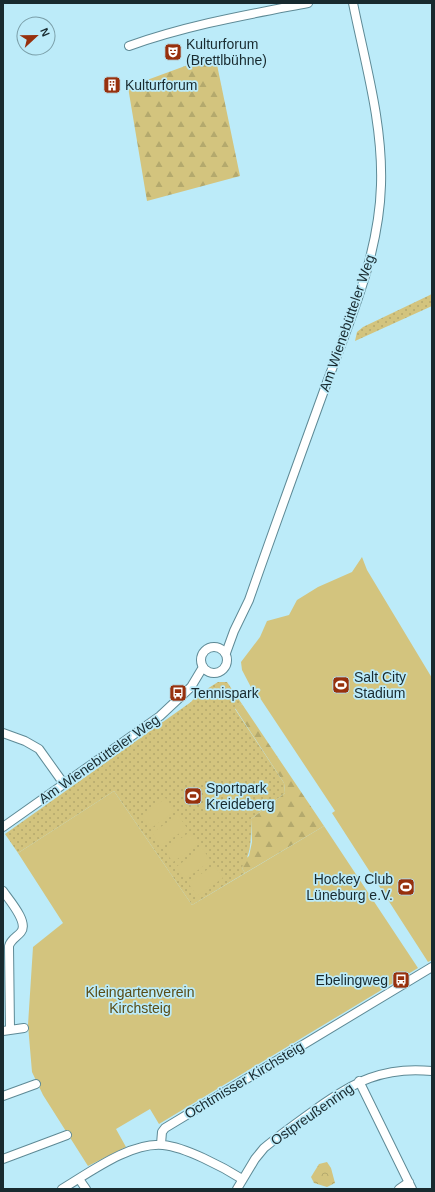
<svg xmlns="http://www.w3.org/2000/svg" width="435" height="1192" viewBox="0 0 435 1192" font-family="Arial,sans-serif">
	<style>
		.grass { fill: url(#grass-dots) }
		.forest { fill: url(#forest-firs) }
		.park { fill: url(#park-crowns) }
		.garden { fill: #d3c47e }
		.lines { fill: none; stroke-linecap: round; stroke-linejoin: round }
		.minor-casing { stroke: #5e8a96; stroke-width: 10 }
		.minor { stroke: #fff; stroke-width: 8 }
		.labels { text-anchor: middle; stroke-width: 3.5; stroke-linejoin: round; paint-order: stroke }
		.poi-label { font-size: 14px; fill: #182a2f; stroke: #bcebf9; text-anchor: start }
		.street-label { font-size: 14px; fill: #182a2f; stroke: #bcebf9 }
		.park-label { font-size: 14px; fill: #594d17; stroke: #bcebf9 }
	</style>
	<defs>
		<pattern id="grass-dots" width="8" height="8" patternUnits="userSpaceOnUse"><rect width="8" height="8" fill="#d3c47e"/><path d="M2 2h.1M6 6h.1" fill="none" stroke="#b4a96d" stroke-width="1.8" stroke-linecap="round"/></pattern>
		<pattern id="forest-firs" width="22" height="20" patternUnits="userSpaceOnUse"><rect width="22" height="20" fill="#d3c47e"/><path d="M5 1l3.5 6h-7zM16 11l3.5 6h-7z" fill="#b4a96d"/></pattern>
		<pattern id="park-crowns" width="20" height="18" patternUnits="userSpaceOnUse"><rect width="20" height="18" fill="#d3c47e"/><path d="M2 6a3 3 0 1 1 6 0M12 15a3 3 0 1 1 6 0" fill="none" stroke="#b4a96d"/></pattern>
	</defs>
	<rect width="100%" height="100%" fill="#bcebf9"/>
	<path class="grass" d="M432,294v12l-77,35 2,-9 6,-5z
		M218,682h9l15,22 -7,5 49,74 1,10 -34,26c0,19 1,33 -9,49l3,5 -53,32 -78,-114 -96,62 -13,-19 186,-132 5,-6z"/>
	<path class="forest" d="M215,55l25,121 -93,25 -19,-114z
		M242,704l82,122 -79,47 -3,-5 2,-8 5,-4 3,-14 -1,-23 34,-26 -1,-10 -49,-75z"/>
	<path class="park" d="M327,1162l4,6 4,15 -8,4 -13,-4 -3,-6 8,-13z"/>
	<path class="garden" d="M362,557l5,13 65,108v282l-4,2 -96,-149 3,-2 -79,-119 -2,1 -12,-23 -1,-8 19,-25 7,-16 22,-6 8,-15 21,-13 34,-15z
		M114,791l78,114 132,-79 94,142 -259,156 -9,-15 -34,20 10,18 -38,19 -45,-71 -11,-23 -4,-47 5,-78 30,-24 -45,-70z
		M166,798l9,13 -25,18 -9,-13z
		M178,815l9,13 -26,18 -9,-13z
		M190,832l9,12 -26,18 -9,-12z
		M202,848l9,13 -26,18 -9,-12z
		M214,865l9,13 -26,18 -9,-13z"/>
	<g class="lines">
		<defs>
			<path id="minor" d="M129,46c59,-21 117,-31 179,-43
				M201 660a13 13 0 1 1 26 0a13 13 0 1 1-26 0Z
				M226,653l8,-22 15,-31c25,-72 51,-143 77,-215 24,-65 53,-130 55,-200 2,-62 -16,-122 -28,-182
				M3,733l22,8 14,8 25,35
				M3,827l157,-111 31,-29 12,-20
				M3,891c6,9 26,31 18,41 -4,5 -10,7 -12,14l1,83
				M3,1031l21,-3
				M359,1081l53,108
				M3,1096l33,-12
				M161,1144l1,-12 3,-4 267,-161
				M3,1159l64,-24
				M79,1179l7,10
				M62,1189c27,-16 68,-47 101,-44 22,2 60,22 79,34
				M237,1189l18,-30 9,-11c17,-14 34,-26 52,-39 38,-27 67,-43 116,-38
				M399,1189l10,-7"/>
		</defs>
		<use href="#minor" class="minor-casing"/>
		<use href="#minor" class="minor"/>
	</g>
	<defs>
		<symbol id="theatre-square" viewBox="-11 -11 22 22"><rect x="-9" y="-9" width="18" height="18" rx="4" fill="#97300d" stroke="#bcebf9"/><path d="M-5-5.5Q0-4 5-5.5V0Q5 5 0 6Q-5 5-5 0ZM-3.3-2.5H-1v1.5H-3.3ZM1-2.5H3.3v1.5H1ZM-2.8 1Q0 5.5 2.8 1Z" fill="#fff"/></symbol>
		<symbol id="building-square" viewBox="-11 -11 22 22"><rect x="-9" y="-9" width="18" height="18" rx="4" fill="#97300d" stroke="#bcebf9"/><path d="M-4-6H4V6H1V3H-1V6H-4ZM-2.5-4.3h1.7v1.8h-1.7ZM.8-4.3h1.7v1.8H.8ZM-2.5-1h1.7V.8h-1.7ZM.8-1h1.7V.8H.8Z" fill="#fff"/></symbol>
		<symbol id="stadium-square" viewBox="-11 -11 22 22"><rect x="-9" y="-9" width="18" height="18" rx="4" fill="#97300d" stroke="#bcebf9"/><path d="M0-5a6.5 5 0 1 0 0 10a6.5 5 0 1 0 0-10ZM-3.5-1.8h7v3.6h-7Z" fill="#fff"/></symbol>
		<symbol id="bus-square" viewBox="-11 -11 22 22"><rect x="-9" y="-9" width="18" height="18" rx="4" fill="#97300d" stroke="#bcebf9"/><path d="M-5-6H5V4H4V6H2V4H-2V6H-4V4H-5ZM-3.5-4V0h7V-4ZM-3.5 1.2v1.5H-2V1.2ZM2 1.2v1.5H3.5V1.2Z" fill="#fff"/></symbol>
	</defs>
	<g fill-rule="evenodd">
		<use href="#theatre-square" x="163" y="42" width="20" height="20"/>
		<use href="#building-square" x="102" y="75" width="20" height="20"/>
		<use href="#stadium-square" x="331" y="675" width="20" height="20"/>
		<use href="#bus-square" x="168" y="683" width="20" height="20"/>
		<use href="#stadium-square" x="183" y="786" width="20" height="20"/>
		<use href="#stadium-square" x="396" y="877" width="20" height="20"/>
		<use href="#bus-square" x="391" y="970" width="20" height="20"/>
	</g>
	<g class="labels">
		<g class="poi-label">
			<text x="186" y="49">Kulturforum<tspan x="186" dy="16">(Brettlbühne)</tspan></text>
			<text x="125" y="90">Kulturforum</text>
			<text x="354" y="682">Salt City<tspan x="354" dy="16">Stadium</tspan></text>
			<text x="191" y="698">Tennispark</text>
			<text x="206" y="793">Sportpark<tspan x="206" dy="16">Kreideberg</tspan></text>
			<text x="393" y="884" text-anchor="end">Hockey Club<tspan x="393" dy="16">Lüneburg e.V.</tspan></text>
			<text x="388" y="985" text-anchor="end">Ebelingweg</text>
		</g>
		<g class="street-label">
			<text transform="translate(347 323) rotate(-71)" y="5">Am Wienebütteler Weg</text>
			<text transform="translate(99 759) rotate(-35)" y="5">Am Wienebütteler Weg</text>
			<text transform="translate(244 1080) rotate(-31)" y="5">Ochtmisser Kirchsteig</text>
			<text transform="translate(312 1114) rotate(-35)" y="5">Ostpreußenring</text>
		</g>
		<g class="park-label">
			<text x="140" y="997">Kleingartenverein<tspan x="140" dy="16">Kirchsteig</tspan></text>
		</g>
	</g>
	<rect width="435" height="1192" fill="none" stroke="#182a2f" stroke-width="8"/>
	<g transform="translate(36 36) rotate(68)"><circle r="19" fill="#bcebf9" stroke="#7a9ea8"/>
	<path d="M0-3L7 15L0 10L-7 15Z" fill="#97300d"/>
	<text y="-6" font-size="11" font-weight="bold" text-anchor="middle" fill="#182a2f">N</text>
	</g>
</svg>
